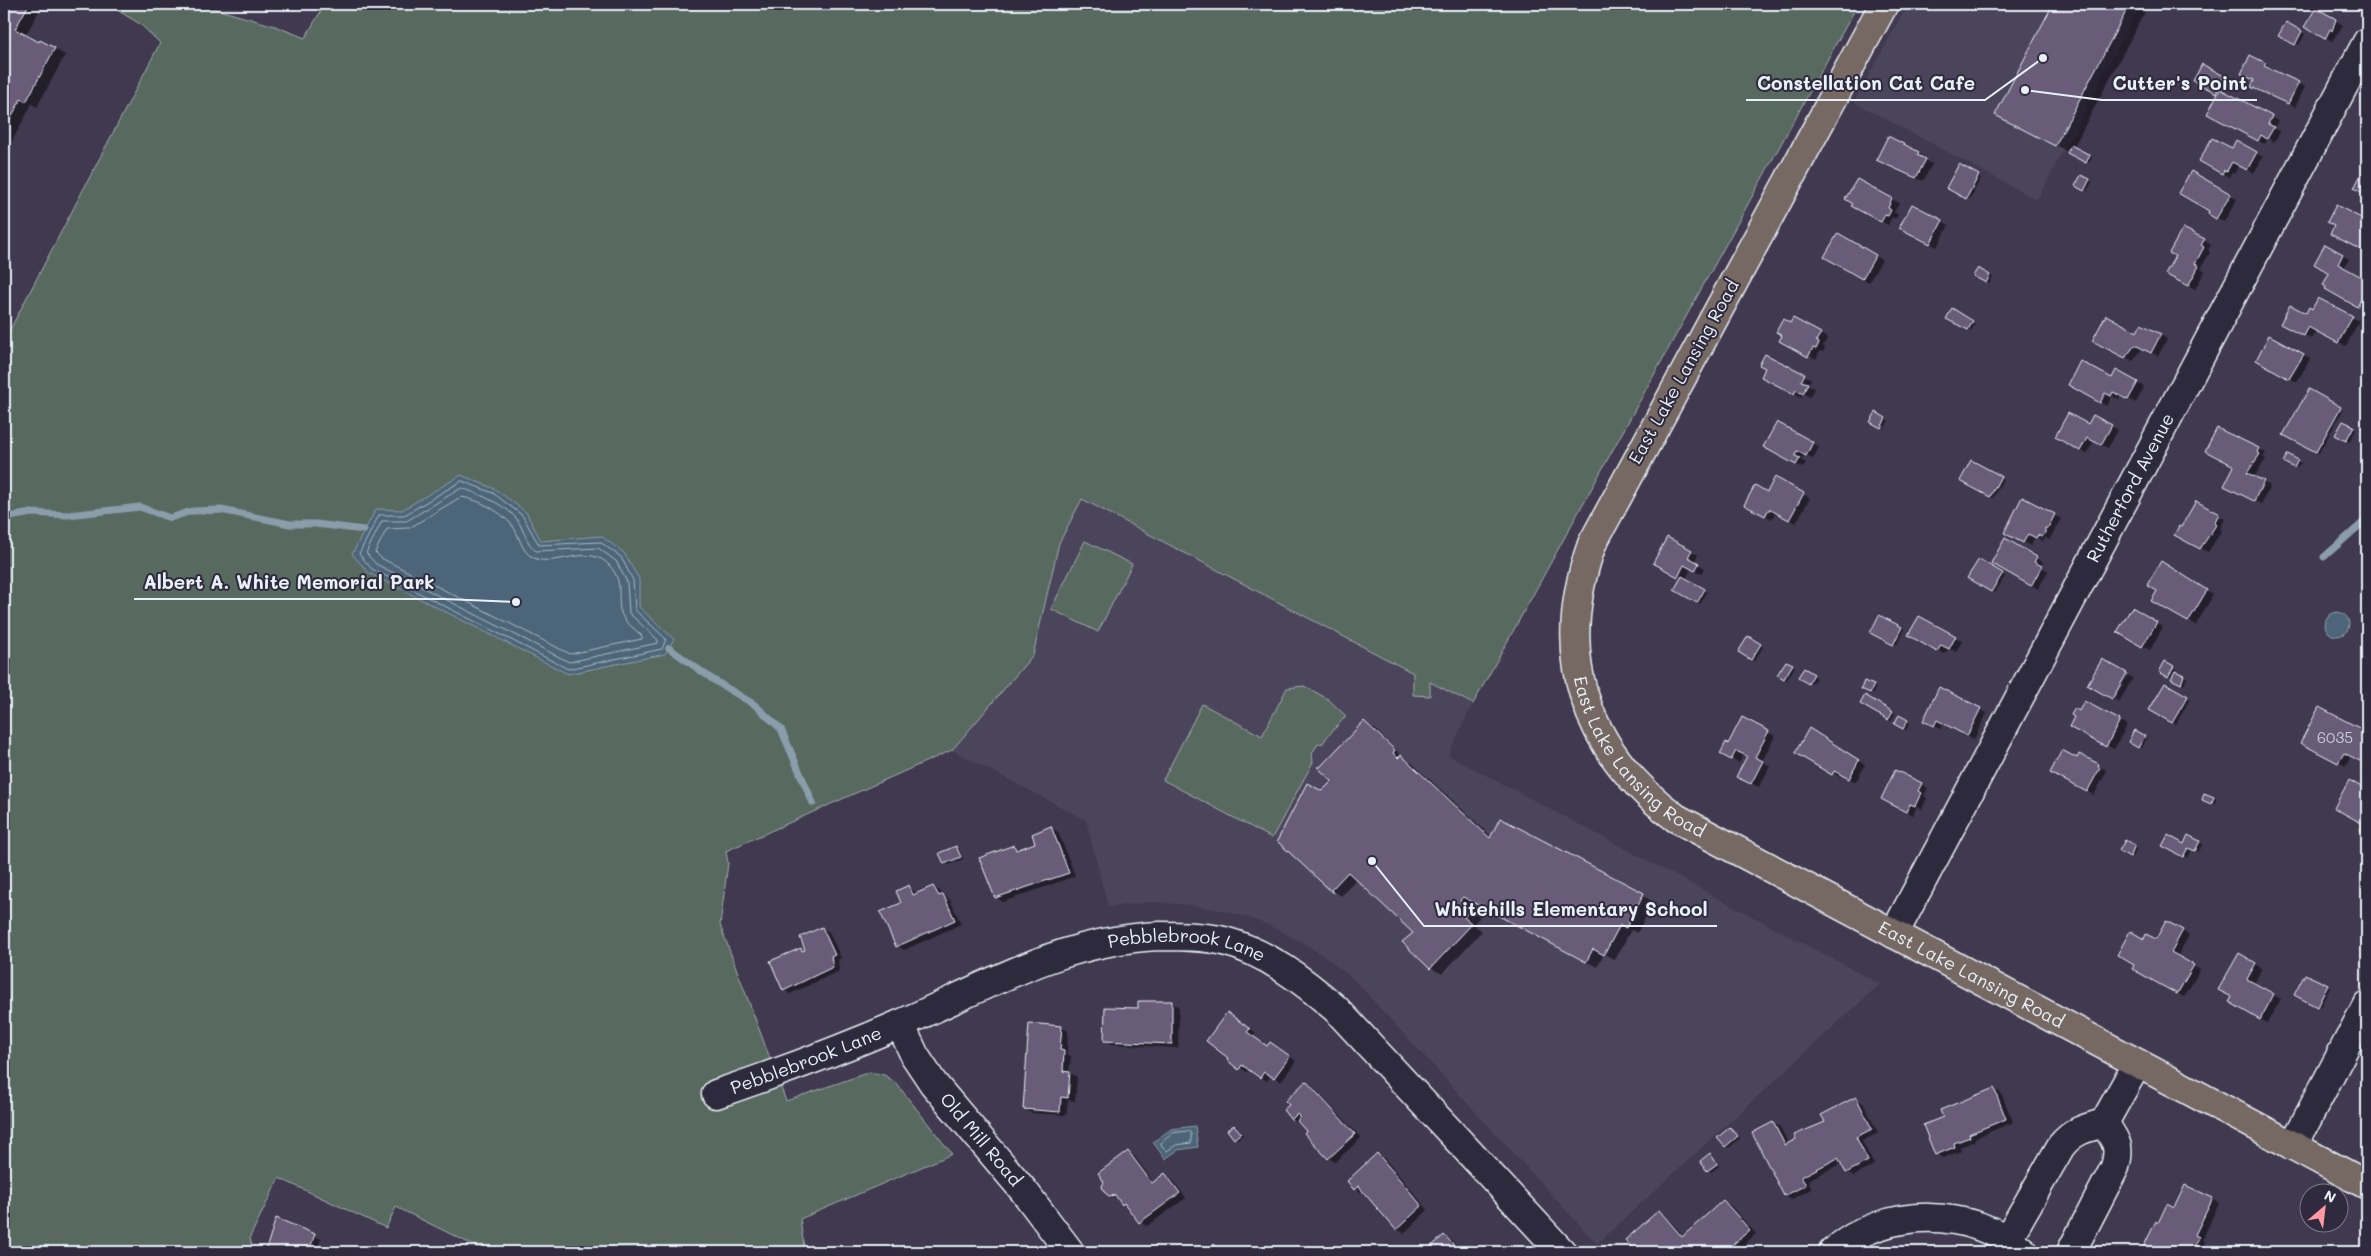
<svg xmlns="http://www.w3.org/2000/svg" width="2371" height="1256" viewBox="0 0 2371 1256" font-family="Mali,sans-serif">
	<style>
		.built { fill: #4c445c }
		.green { fill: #586961; stroke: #a0adac }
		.water { fill: #4d6578; stroke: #8b9dab }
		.shadow { fill: #0007 }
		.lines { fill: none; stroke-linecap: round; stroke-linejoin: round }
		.shore { stroke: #aab9c5; stroke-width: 1 }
		.stream { stroke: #8b9dab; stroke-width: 7 }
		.building { fill: #695c79; stroke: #e8f1f8 }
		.minor-casing { stroke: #e8f1f8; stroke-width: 31 }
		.major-casing { stroke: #e8f1f8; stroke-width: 31 }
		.minor { stroke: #2f2a3d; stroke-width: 28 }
		.major { stroke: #766964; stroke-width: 28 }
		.labels { text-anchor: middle; stroke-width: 4; stroke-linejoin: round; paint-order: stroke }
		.number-label { font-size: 15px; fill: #c8ccd8 }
		.street-label { font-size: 18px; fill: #e8f1f8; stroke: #2f2a3d }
		.leader { fill: none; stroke: #e8f1f8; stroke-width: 2 }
		.callout-dot { fill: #e8f1f8; stroke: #2f2a3d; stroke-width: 2 }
		.callout-label { font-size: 19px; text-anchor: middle; font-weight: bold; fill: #e8f1f8; stroke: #2f2a3d; stroke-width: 4; stroke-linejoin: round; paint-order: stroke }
	</style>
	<rect width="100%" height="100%" fill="#40394f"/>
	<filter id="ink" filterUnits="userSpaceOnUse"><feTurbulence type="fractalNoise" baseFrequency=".02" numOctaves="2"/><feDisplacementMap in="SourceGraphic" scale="10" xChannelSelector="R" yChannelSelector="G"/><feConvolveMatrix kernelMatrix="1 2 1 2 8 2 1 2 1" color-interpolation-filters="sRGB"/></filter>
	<g filter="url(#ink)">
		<path class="built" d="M1908,4h233l-104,196 -183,-98z
			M1082,499l391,205 -25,51 432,229 -283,260 -240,-261 -26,-22 -29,-19 -36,-18 -36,-12 -40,-7 -40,-3 -42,5 -22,-87 -134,-70z"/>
		<path class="green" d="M107,4h91l77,22 30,12 20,-34h1533l-385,700 -43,-22v14l-17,-1v-22l-331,-174 -23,44 -26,112 -81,95 -226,101 2,12 -8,62 66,176 84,-29 14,3 12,8 56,71 -152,65 4,29 -8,4h-309l-91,-45 -10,21 -107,-50 -29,59 3,15h-249v-911l156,-298 -20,-19z
			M1085,541l47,23 -34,68 -47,-23z
			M1304,686l24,13 18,17 -19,21 -4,6 -6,2 -5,9 1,8 -41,76 -109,-58 39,-76 60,32 25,-48z"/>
		<path class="water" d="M461,475l34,14 31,23 15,29 60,-5 23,17 15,26v28l35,32 -9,15 -97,20 -199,-101 -17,-19 24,-45 26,1z
			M2325 624a12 12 0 1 1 24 0a12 12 0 1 1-24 0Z
			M1195,1126l3,21 -20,3 -13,9 -12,-17 18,-13z"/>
		<path class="shadow" d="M4,4h21l14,7 -14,25 14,8 2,-3 24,14 -28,52 -5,-3 -28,52v-88l3,-5 -3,-2v-4l6,-12 -6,-3z
			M2054,4h95l-76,144 19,10 -3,5 -93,-49z
			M2316,9l27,16 -11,16 -26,-14z
			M2286,24l19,10 -6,11 -19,-10z
			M2265,64l7,4 -1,2 34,17 -10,20 -35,-17 -5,-10 -12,-7z
			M2203,66l24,12 -7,13 58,30 -4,7 6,4 -6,10 -6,-4 -3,6 -50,-26 4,-25 -8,-4z
			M1889,138l36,19 -1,3 8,4 -9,17 -39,-18z
			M2236,142l27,15 -9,16 -15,-8 -5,9 -2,-2 -3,5 -28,-16 31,-11z
			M1959,166l22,12 -11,21 -22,-11z
			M2192,173l45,26 -13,23 -15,-9 2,-2z
			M2082,176l10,6 -5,9 -10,-6z
			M1857,180l42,23 -5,9 4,3 -3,4 -3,-2 -4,8 -35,-20z
			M1912,206l37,19 -12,22 -30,-16z
			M2337,207l30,16v30l-35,-20 4,-7z
			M2183,229l28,15 -3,6 2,2 -9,17 4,2 -10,18 -28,-16 9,-18z
			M1838,235l44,25 -13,22 -44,-25z
			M2325,246l24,13 -5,9 23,13v24l-2,4 -39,-21 5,-15z
			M1978,269l15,8 -4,7 -14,-8z
			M2319,300l40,21 -13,25 -30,-16 -5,9 -29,-16 31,-12z
			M1953,310l22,14 -4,7 -24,-13z
			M1793,320l34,18 -4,8 2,2 -2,4 -3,-1 -4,8 -35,-18z
			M2142,325l25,14 -9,17 -15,-8 -10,13 -39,-21 43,-6z
			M2270,336l40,23 -13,23 -40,-23z
			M2117,371l27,16 -8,16 -15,-8 -2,4 -7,-3 -5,10 -38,-21 43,-5z
			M1804,375l7,4 -3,6 6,3 -4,9 -7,-4 -1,4 -33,-17z
			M2309,391l34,19 -24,43 -34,-19z
			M1876,414l13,7 -5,7 -12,-7z
			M2094,417l24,13 -10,18 -14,-7 -7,13 -31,-17 33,-11z
			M2344,422l12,7 -7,13 -12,-7z
			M1777,424l42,23 -6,12 -8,-5 -4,6 5,3 -3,5 -39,-21z
			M2248,443l18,10 -3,4 3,2 -12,18 16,9 -9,18 -29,-15z
			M2288,456l13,7 -4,5 -12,-6z
			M1972,462l31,17 -10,19 -31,-18z
			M1776,479l34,19 -14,25 -20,-11 -4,7 -27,-15 23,-11z
			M2196,503l29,16 -5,9 2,2 -14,22 -32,-18 6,-5z
			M2054,515l7,4 -12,21 -4,-3 -2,4 -8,-4 -4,9 -19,-10z
			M1668,539l30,16 -4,7 11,6 -3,6 -11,-6 -5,11 21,13 -7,12 -24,-14 7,-12 -28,-15z
			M2005,540l38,22 -2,5 7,4 -10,18 -46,-27z
			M1979,560l26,16 -10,17 -26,-15z
			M2178,575l35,20 -17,30 -43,-25z
			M2132,609l31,18 -13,23 -31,-18z
			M1880,617l25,12 -8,16 -25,-12z
			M1920,617l42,24 -6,11 -7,-4 -4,6 -35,-19z
			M1749,638l14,9 -9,14 -14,-9z
			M1787,662l8,5 -8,13 -8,-5z
			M2166,663l10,5 -2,4 13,6 -3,6 -21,-11z
			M1804,669l12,8 -4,7 -12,-7z
			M2128,675l5,3 -14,24 -5,-3z
			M2165,685l25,14 -14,25 -25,-14z
			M1873,686l3,2 -3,5 -11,-5z
			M1940,689l47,24 -13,26 -30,-16 -3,6 -16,-9z
			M1866,697l29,17 -4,7 -29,-18z
			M2085,703l42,22 -13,24 -43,-23z
			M2320,709l47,24v37l-5,-2 3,-5 -14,-8 -5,11 -37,-19z
			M1899,717l11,6 -4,7 -11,-6z
			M1364,722l11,7 29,29 8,5 80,74 9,-17 153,82 -17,31 -6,-3 -16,30 -11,-6 -7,13 -122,-65 -5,5 10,10 -7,7 9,7 -40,43 -11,-6 -16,-36 -58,-53 -16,17 -10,-6 -8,-97 11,-12z
			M1768,732l7,4 -13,25 8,5 -11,21 -14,-7 3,-24 -4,-2 -5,9 -17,-9 7,-9z
			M2135,732l12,6 -5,10 -13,-6z
			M1816,733l49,32 -9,17 -15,-8 -1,3 -43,-24z
			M2078,759l27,10 1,4 -12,22 -36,-18z
			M1921,784l7,4 -4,8 3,2 -5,11 -5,-3 -4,9 -24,-12z
			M2214,798l2,1 -1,5 -9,-3z
			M1051,828l7,4 17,44 -72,26 -7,-5 18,-51 6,4 17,-7z
			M2189,837l14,7 -5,8 -6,-4 -5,10 -24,-13h21z
			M2125,842l12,6 -4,9 -12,-6z
			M956,847l3,2 4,10 -15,6 -7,-11z
			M909,886l8,8 16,-7 7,4 10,9 11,24 -57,26 -7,-4 6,-43z
			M2167,922l22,13 -12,22 23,13 -16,27 -50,-28 10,-29 12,1z
			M822,928l7,4 12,26 -3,2 1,11 -49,23 -6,-4 17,-40 3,1z
			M2239,955l23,13 -8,16 27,15 -14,24 -36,-21 2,-5z
			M2306,975l24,13 -10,19 -24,-12z
			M1140,1002l32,1 7,4 -1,41 -66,-4 -7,-4 35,-31z
			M1234,1018l22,15 -3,4 15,11h9l19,13 -15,20 -10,-6 -4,6 -18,-12 -2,3 -7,-4z
			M1061,1027l7,4 -1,23 4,2 -2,16 8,5 -2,24 -7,-1 -2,15 -35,-2 -7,-4z
			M1306,1083l7,4 48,51 -26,24 -7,-4 -20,-27 -16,-12 -2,-14z
			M1994,1089l7,4 12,29 -38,16 1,3 -16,6 1,4 -18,7 -7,-4 9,-36z
			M1856,1099l7,4 15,30 -16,8 12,24 -20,11 -7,-4 -5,-9 -34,17 4,9 -20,10 -7,-4 -12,-72 7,4 9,17 38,-21z
			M1234,1126l9,9 -5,4 -3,-1z
			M1730,1129l10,9 -11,10 -3,-2z
			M1128,1153l7,4 19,26 11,-8 7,4 14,19 -39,28 -7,-4 -10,-14 -11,-9 -10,-4z
			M1377,1154l7,4 44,52 -24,23 -7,-4 -33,-38 -2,2 -7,-4z
			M1710,1155l9,11 -8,6 -3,-2z
			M2212,1199l7,4 -17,37 3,2 -5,10h-57l14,-29 2,1 16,-15z
			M1723,1201l7,4 26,29 -21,18h-98l-10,-12 32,-28 7,4 18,21z
			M277,1220l44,19 -5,13h2h-52z
			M1444,1236l7,4 12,12h-36z"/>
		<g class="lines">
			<path class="shore" d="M462,481l31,12 29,22 17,30 61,-3 21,15 12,23 2,30 31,29 -4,10 -94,20 -196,-100 -13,-15 20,-39h25z
				M462,488c17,6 47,18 56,33 6,10 9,23 18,30l62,-3 18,13 11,21 2,31 29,27v3l-89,19 -193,-98 -10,-11 16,-32h24z
				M461,497c17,2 39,14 50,27 9,10 9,28 23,34 23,10 55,-16 76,8 16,18 4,35 13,51 4,7 13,13 19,19v3l-72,15 -189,-96 -6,-6 12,-23 22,-1z
				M1189,1131l2,3v9l-15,2 -9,6 -6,-6 1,-3 11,-9z"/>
			<path class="stream" d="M4,518l27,-5 37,2 72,-8 30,11 22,-7 29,-1 69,14h26l48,6
				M2324,557l43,-38
				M669,648l43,31 43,26 26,24 32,74"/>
		</g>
		<path class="building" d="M4,4h25l-14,25 24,13 1,-2 15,8 -29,54 -5,-3 -17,32v-76l5,-10 -5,-2z
			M2053,4h77l-75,142 -60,-31z
			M2316,8l20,11 -4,12 -2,-2 -5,10 -21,-12z
			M2286,22l16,9 -7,14 -17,-9z
			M2250,55l16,8 -2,3 35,16 -11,22 -37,-17 3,-7 -13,-6z
			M2202,64l22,12 -8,17 -23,-12z
			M2220,89l52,27 -4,8 6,3 -7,12 -6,-4 -3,6 -51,-27z
			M1888,136l31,16 -2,3 9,4 -10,19 -40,-18z
			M2212,138l20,10 4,-8 21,12 -10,18 -15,-8 -5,9 -3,-1 -2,4 -23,-13z
			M2071,145l19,10 -4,8 -19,-10z
			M1959,164l20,11 -13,24 -20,-11z
			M2365,167l2,1v27l-13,-7z
			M2191,171l40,23 -15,25 -8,-5 1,-3 -31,-18z
			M2081,175l9,4 -6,12 -9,-5z
			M1857,179l35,19 -4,10 3,2 -3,6 -3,-1 -4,7 -30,-16 2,-2 -8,-5z
			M1912,204l31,16 -13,24 -31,-16z
			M2336,205l31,16v22l-4,8 -33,-17 4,-8 -7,-4z
			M2183,228l22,11 -4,6 3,2 -9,17 4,2 -11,20 -23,-12 10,-18 -6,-3z
			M1838,233l38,22 -14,24 -38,-22z
			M2325,244l18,10 -5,10 29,16v8l-10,19 -32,-18 1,-2 -3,-2 6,-12 -15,-9z
			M1978,268l12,7 -4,8 -13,-7z
			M2318,298l35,18 -15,27 -30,-16 -5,9 -23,-12 10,-19 16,8 3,-6 3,2z
			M1952,308l21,13 -5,9 -22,-11z
			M2106,315l31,17 4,-8 20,10 -10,19 -16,-8 -10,13 -33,-17z
			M1793,318l28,15 -5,8 3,2 -3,6 -3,-1 -5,9 -29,-16 3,-5 -6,-4 7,-13 7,4z
			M2269,335l35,19 -15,25 -33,-19z
			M1765,354l40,20 -4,7 7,2 -5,11 -7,-4 -2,4 -33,-17 4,-9 -6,-3z
			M2080,361l32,17 4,-8 22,12 -10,18 -15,-8 -2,4 -6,-3 -5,10 -32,-18z
			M2309,389l32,18 -25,45 -33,-17z
			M1876,412l10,6 -5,10 -11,-6z
			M2068,413l20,11 5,-9 19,10 -11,20 -14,-7 -7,13 -25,-14z
			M2343,421l11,5 -8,15 -11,-6z
			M1777,422l36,20 -7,14 -9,-5 -2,5 5,2 -4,7 -33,-18z
			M2217,428l42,20 -2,4 3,2 -13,19 17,8 -10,20 -30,-15 10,-20 -29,-15z
			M2288,454l10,6 -4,8 -11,-6z
			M1971,460l30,16 -11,21 -30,-16z
			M1775,477l29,16 -15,27 -20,-11 -4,7 -21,-11 11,-20 12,7z
			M2022,497l33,17 -7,14h-3v6l-4,3 -3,-2 -2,3 -8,-4 -5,9 -19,-10z
			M2196,501l23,13 -5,9 2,2 -16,24 -26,-14 5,-9 2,1z
			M1667,537l25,13 -4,7 11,6 -4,8 -11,-6 -6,12 -25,-14z
			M2005,538l32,19 -3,5 8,4 -11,20 -40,-23z
			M1979,559l24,14 -12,19 -24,-14z
			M2161,561l46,29 -19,32 -37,-21 6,-10 -10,-6z
			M1682,576l23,13 -8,14 -23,-13z
			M2132,607l25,15 -15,25 -25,-15z
			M1879,615l23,12 -9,18 -23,-12z
			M1919,616l37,20 -7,13 -8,-4 -4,7 -29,-17z
			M1748,636l13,8 -10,16 -13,-8z
			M2102,659l25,14 -15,26 -25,-14z
			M1786,661l7,3 -9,15 -7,-4z
			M2165,661l9,5 -6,11 -9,-5z
			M1804,668l10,6 -6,10 -10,-7z
			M2175,671l9,4 -3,9 -10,-5z
			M1864,681l10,4 -4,8 -9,-4z
			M2165,683l23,13 -16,27 -23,-13z
			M1939,687l42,21 -14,28 -30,-16 -3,6 -11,-5z
			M1865,695l28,17 -5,8 -28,-16z
			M2084,701l36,19 -14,27 -37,-20 5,-10 -3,-2 4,-7 4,3z
			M2319,707l48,25v39l-6,-3 3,-5 -20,-10 -6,10 -38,-20z
			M1899,715l9,5 -5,9 -9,-5z
			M1742,717l27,14 -14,26 8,4 -12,23 -15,-7 11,-21 -11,-5 -5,9 -11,-6 6,-12 2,2z
			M1364,721l31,29 -2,3 5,5 3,-3 89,83 10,-20 144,75 -18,35 -6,-3 -16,30 -11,-6 -7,13 -123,-65 -3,3 10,10 -6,7 8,7 -42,45 -28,-27 11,-9 -65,-61 -17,18 2,3 -56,-52 30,-58 15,8 10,-10 -15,-14h3z
			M1809,728l50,32 -10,19 -15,-8 -2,4 -37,-22z
			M2134,730l11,6 -7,12 -10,-6z
			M2062,750l15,8 2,-4 20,10 -1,3 2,1 -13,24 -37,-19z
			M1895,770l27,13 -4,8 3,2 -6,13 -5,-2 -4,8 -25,-13z
			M2349,780l18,10v46l-7,-6 3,-6 -29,-16z
			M2204,793l10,4 -3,7 -9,-4z
			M1051,826l18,47 -74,25 -16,-40 35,-13 2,5 19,-7 -3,-9z
			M2168,835l16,9 4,-9 12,6 -5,10 -7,-3 -5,9 -21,-11z
			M2125,840l10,5 -5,12 -11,-6z
			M956,846l5,11 -17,7 -5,-11z
			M909,885l4,10 20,-9 6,10 4,-2 12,26 -59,27 -16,-35 21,-9 -5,-12z
			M2166,921l17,9 -12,22 23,13 -17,29 -45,-25 2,-4 -17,-10 13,-24 14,8 2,-5 10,5z
			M822,927l13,28 -4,1 2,11 -50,24 -13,-30 31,-13 1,3 3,-1 -5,-13z
			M2239,953l17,10 -9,16 27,15 -14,26 -31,-18 3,-5 -14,-7z
			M2305,974l23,11 -11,22 -23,-12z
			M1138,1001h34v43l-68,-3 1,-34 33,1z
			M1227,1012l23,17 -3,3 20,14 3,-4 20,14 -16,22 -10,-6 -4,6 -18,-13 -3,5 -12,-10 1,-2 -22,-17z
			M1029,1023l33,3 -2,24 4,1 -1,20 7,1 -2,26 -7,-1 -1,15 -37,-3z
			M1306,1081l49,53 -27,25 -24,-26 2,-2 -9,-10 3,-4 -3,-3 -6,6 -8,-10 6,-5 -4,-4z
			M1994,1088l12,31 -37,15 1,3 -16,6 1,4 -20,8 -12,-30 20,-8 -3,-7z
			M1856,1097l16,32 -16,8 12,24 -22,12 -8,-15 -37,19 5,8 -22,11 -32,-63 21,-11 12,23 11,-6 -2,-4 31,-13 -4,-7z
			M1234,1125l7,8 -7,6 -7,-9z
			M1730,1127l8,9 -13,11 -8,-9z
			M1128,1151l24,32 13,-10 15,20 -41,30 -15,-20 -2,2 -7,-10 -6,1 -5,-4 -2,-6 2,-4 -6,-9z
			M1377,1153l45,53 -26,24 -38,-44 -4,4 -7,-9z
			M1710,1153l7,11 -10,7 -7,-10z
			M2185,1185l28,13 -18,37 4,2 -7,15h-51l15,-31 2,2 9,-19 7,4z
			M1723,1200l27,30 -26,22h-88l-11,-12 34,-30 23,27z
			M276,1218l39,16 -5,14 12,4h-57z
			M1444,1235l17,17h-36z
			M1214,1244l9,8h-16z"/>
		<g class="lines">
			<defs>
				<g id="minor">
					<path id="s1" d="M1894,934l473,-892"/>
					<path id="s2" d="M900,1024l15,32 18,27 91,108 46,61"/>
					<path id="s3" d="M716,1094c62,-21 124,-44 184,-70 87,-38 161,-84 260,-88 20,0 43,0 64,5 42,11 80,40 112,68l226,243"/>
					<path d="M2293,1146l74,-141"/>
					<path d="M2007,1240l54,-94c12,-15 24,-18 43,-23l33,-59"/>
					<path d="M1833,1252c52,-46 139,-45 191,0"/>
					<path d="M2071,1252l44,-85c6,-21 1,-26 -11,-44"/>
				</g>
				<g id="major">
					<path id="s4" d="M1884,4l-292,540c-39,110 -9,205 84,274l691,367"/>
				</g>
			</defs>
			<use href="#minor" class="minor-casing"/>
			<use href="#major" class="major-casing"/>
			<use href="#minor" class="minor"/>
			<use href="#major" class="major"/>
		</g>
	</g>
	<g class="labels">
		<g class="number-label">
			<text x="2335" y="743">6035</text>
		</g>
		<g class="street-label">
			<text transform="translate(1684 372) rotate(-61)" y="6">East Lake Lansing Road</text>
			<text dy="6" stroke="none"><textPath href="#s1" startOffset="505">Rutherford Avenue</textPath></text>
			<text dy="6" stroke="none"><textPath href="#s4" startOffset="852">East Lake Lansing Road</textPath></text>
			<text dy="6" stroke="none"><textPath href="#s3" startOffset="501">Pebblebrook Lane</textPath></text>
			<text dy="6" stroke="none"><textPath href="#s4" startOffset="1258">East Lake Lansing Road</textPath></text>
			<text dy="6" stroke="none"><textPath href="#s3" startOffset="96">Pebblebrook Lane</textPath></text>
			<text dy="6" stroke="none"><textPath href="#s2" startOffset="142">Old Mill Road</textPath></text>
		</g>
	</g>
	<path class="leader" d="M2025 90L2102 100H2257M2043 58L1985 100H1746M516 602L445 599H134M1372 861L1424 926H1717"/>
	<g class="callout-dot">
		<circle cx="2025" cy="90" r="5"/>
		<circle cx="2043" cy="58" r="5"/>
		<circle cx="516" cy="602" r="5"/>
		<circle cx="1372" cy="861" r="5"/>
	</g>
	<g class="callout-label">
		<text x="2180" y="90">Cutter's Point</text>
		<text x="1866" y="90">Constellation Cat Cafe</text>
		<text x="289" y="589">Albert A. White Memorial Park</text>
		<text x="1571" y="916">Whitehills Elementary School</text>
	</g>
	<rect width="2371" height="1256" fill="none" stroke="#2f2a3d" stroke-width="20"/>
	<rect x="10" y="10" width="2351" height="1236" fill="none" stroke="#e8f1f8" stroke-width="2" filter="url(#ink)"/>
	<g transform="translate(2324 1208) rotate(28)"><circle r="24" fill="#2f2a3d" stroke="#797a88"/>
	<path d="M0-4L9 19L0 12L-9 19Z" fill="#ff9aa2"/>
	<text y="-8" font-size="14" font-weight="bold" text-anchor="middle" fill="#e8f1f8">N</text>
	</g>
</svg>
